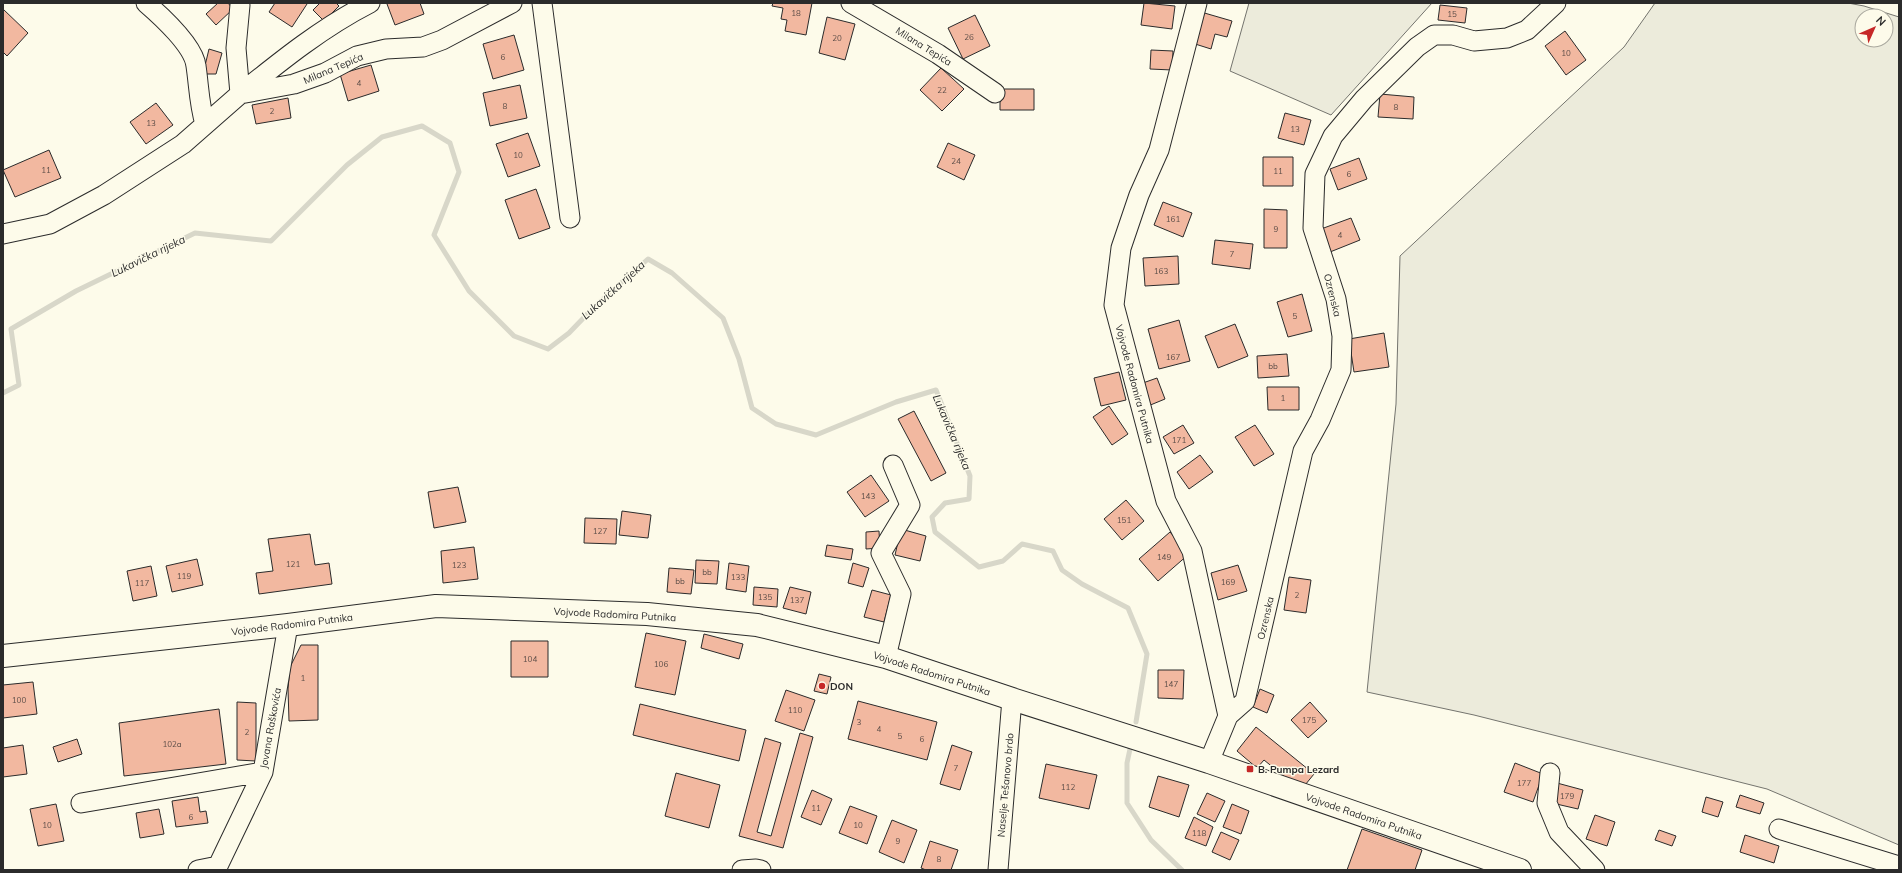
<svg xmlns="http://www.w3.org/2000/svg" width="1902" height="873" viewBox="0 0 1902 873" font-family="Mulish,sans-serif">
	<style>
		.green { fill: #ecebdb; stroke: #74746e; fill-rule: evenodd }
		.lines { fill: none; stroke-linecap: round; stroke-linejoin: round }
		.stream { stroke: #d8d7c9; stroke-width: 5 }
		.building { fill: #f2b8a0; stroke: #2b2b2b }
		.minor-casing { stroke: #2b2b2b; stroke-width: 21 }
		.major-casing { stroke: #2b2b2b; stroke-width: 24 }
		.minor { stroke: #fdfbea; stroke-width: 19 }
		.major { stroke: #fdfbea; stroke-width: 22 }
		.poi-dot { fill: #c62828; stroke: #fdfbea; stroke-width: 1.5 }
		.labels { text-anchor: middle; stroke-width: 3; stroke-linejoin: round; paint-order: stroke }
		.number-label { font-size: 8px; fill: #5d4e48 }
		.street-label { font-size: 10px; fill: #2b2b2b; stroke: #fdfbea }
		.poi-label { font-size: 10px; font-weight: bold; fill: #2b2b2b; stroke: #fdfbea; text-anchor: start }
		.water-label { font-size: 11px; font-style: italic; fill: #2b2b2b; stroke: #fdfbea }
	</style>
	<rect width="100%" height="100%" fill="#fdfbea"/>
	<path class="green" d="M1249,3h183l-101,112 -101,-44z
		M1655,3h193l16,3 35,11v828l-132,-56 -293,-74 -107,-23 29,-288 4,-148 224,-209zM1862,16h24v24h-24z"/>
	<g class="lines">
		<path class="stream" d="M3,393l16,-8 -8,-56 65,-38 119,-58 76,8 76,-76 35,-28 40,-11 28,17 9,29 -25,63 35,56 45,45 34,13 21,-16 27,-28 52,-46 24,14 51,45 16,41 13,49 24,16 40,11 80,-33 40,-12 34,86 -1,23 -24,4 -13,14 3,15 44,35 24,-6 19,-17 31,7 9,19 20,14 46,24 19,46 -11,68
			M1130,749l-3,14v40l24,37 31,30"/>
	</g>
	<path class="building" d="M218,3h10l5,6 -17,16 -10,-11z
		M275,3h31l1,1 -15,23 -23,-15z
		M320,3h16l3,3 -15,15 -11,-11z
		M389,3h31l4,11 -29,11 -8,-21z
		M773,3h39l-6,32 -21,-4 2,-11 -6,-1 2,-11 -11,-2z
		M1144,3l31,3 -3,23 -31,-4z
		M1440,5l27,3 -2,15 -27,-3z
		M3,9l25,24 -21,23 -4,-4z
		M1201,12l31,9 -5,16 -12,-3 -4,15 -19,-6z
		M975,15l15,31 -27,13 -15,-31z
		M827,17l28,7 -10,36 -26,-7z
		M1565,31l21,29 -20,15 -21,-29z
		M514,35l10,35 -31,9 -10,-35z
		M209,49l13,4 -6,21h-13z
		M1151,50l22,1 -1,19 -22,-1z
		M371,65l8,26 -31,10 -8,-27z
		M941,68l23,21 -22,22 -22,-21z
		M520,85l7,33 -37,8 -7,-33z
		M1000,89h34v21h-34z
		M1380,94l34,3 -1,22 -35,-2z
		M288,98l3,20 -35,6 -4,-19z
		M156,103l17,22 -27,19 -16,-22z
		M1285,113l26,7 -7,25 -26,-7z
		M528,133l12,33 -32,11 -12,-33z
		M948,143l27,12 -11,25 -27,-13z
		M49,150l12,28 -46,19 -12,-27z
		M1263,157h30v29h-30z
		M1359,158l8,21 -29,11 -8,-21z
		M536,189l14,39 -31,11 -14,-39z
		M1163,202l29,11 -9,24 -29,-12z
		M1264,209l23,1v38h-23z
		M1351,218l9,22 -30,12 -9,-23z
		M1215,240l38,4 -3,25 -38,-5z
		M1178,256l1,28 -34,2 -2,-28z
		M1302,294l10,37 -24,6 -11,-35z
		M1179,320l11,41 -31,8 -11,-40z
		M1235,324l13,32 -30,12 -13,-32z
		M1384,333l5,34 -35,5 -5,-33z
		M1287,354l2,22 -31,2 -1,-22z
		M1119,372l7,28 -25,6 -7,-28z
		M1157,378l8,21 -17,7 -8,-22z
		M1267,387h32v23h-31z
		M1109,406l19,28 -16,11 -19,-28z
		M914,411l32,62 -15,8 -33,-62z
		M1183,425l11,18 -20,11 -11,-17z
		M1255,425l19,29 -20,12 -19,-29z
		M1200,455l13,17 -24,17 -12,-17z
		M871,475l18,26 -24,16 -18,-25z
		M458,487l8,35 -32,6 -6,-36z
		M1126,500l18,21 -22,19 -18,-21z
		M622,511l29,4 -3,23 -29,-3z
		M585,518l32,1 -1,25 -32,-1z
		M901,529l25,7 -6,25 -25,-6z
		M879,531l1,17 -14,1v-17z
		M1170,532l19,22 -31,27 -19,-22z
		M310,534l5,31 14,-2 3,21 -73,10 -3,-21 17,-2 -5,-32z
		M827,545l26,4 -2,11 -26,-4z
		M474,547l4,32 -35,4 -2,-32z
		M197,559l6,26 -31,7 -6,-26z
		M696,560l23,1 -2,23 -22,-1z
		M729,563l20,3 -3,26 -20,-3z
		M853,563l16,5 -6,19 -15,-4z
		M1238,565l9,26 -29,9 -7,-27z
		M151,566l6,30 -24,5 -6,-30z
		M669,568l25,2 -3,24 -24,-2z
		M1289,577l22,3 -5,33 -22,-3z
		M754,587l24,2 -1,18 -24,-2z
		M790,587l21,5 -5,22 -23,-6z
		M872,590l19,5 -7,27 -20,-5z
		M646,633l40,8 -11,54 -40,-8z
		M704,634l39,10 -4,15 -38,-11z
		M511,641h37v36h-37z
		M301,645h17v75l-29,1 -1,-32 2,-22z
		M1158,670h26l-1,29 -25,-1z
		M819,674l12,3 -4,17 -13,-3z
		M33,682l4,32 -34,4v-33z
		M1260,689l14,6 -7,18 -14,-6z
		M786,690l29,10 -11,31 -29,-10z
		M858,701l79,21 -10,38 -79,-21z
		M237,702l19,1v58l-19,-1z
		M1310,702l17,19 -19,17 -17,-18z
		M640,704l106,26 -7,31 -106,-26z
		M219,709l7,55 -102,12 -5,-53z
		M1256,727l58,47 -13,16 -37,-30 -7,8 -20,-17z
		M800,733l13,4 -30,111 -44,-12 26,-98 16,5 -24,89 14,4z
		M77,739l5,15 -24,8 -5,-15z
		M23,745l4,29 -24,3v-29z
		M952,745l20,7 -12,38 -20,-6z
		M1515,763l28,11 -10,28 -29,-10z
		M1046,764l51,11 -8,34 -50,-11z
		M676,773l44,12 -11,43 -44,-12z
		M1158,776l31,9 -10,32 -30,-10z
		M1557,783l26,7 -5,19 -26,-6z
		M812,790l20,9 -11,26 -20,-8z
		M1207,793l18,8 -10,21 -18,-8z
		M1740,795l24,8 -4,11 -24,-7z
		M198,797l2,15 6,-1 2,12 -32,4 -4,-26z
		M1706,797l17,5 -5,15 -16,-5z
		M56,804l8,37 -26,5 -8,-37z
		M1232,804l17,7 -8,23 -18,-7z
		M850,806l27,10 -10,28 -28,-11z
		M159,809l5,25 -24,4 -4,-25z
		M1595,815l20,7 -8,24 -21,-7z
		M1194,817l19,10 -7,19 -21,-8z
		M892,820l25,10 -13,33 -25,-11z
		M1362,829l60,21 -7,20h-68z
		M1659,830l17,6 -4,10 -17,-6z
		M1221,832l18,8 -9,20 -18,-8z
		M1745,835l34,11 -5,17 -34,-11z
		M930,841l28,9 -7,20h-25l-5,-2z"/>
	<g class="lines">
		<defs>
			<path id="minor" d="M146,3c15,13 48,43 50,63 3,20 3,38 9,58
				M542,3l28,215
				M851,3l87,51 57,39
				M1197,3l-38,147 -20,45 -18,53 -7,57 52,196 26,50 36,165 -19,46
				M241,93c41,-33 82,-66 129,-90
				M240,94l-4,-46 4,-43
				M3,234l47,-10 54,-29 79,-51 57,-50 54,-10 31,-11 32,-17 29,-7 37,-2 19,-7 70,-37
				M886,657l15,-63 -20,-41 29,-48 -17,-40
				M1228,716l17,-15 58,-250 17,-31 21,-50 1,-34 -6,-37 -23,-71 2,-54 18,-38 31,-37 53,-52 17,-12h19l21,6 33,-3 20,-8 29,-27
				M1550,773l-3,30 12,29 36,38
				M81,803l182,-31
				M1779,829l120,37
				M198,870l20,-4
				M216,870l47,-98 25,-147
				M742,870l14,-1 5,1
				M998,870l14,-171"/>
			<path id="major" d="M3,656l285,-31 148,-19 211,8 110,11 129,32 126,42 197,63 311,108"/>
		</defs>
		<use href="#minor" class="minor-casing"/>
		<use href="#major" class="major-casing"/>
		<use href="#minor" class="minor"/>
		<use href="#major" class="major"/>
	</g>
	<g class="poi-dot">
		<circle cx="822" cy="686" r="4"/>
		<rect x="1246" y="765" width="8" height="8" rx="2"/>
	</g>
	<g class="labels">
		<g class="number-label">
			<text x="796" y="16">18</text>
			<text x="1452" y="17">15</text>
			<text x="969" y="40">26</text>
			<text x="837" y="41">20</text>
			<text x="1566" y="56">10</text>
			<text x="503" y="60">6</text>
			<text x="359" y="86">4</text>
			<text x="942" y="93">22</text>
			<text x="505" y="109">8</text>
			<text x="1396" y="110">8</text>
			<text x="272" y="114">2</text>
			<text x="151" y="126">13</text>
			<text x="1295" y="132">13</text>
			<text x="518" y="158">10</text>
			<text x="956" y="164">24</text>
			<text x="46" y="173">11</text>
			<text x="1278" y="174">11</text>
			<text x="1349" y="177">6</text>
			<text x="1173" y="222">161</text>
			<text x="1276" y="232">9</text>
			<text x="1340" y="238">4</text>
			<text x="1232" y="257">7</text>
			<text x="1161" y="274">163</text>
			<text x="1295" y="319">5</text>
			<text x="1173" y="360">167</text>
			<text x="1273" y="369">bb</text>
			<text x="1283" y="401">1</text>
			<text x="1179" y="443">171</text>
			<text x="868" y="499">143</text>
			<text x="1124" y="523">151</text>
			<text x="600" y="534">127</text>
			<text x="1164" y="560">149</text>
			<text x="293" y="567">121</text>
			<text x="459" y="568">123</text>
			<text x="707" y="575">bb</text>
			<text x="184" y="579">119</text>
			<text x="738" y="580">133</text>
			<text x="680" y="584">bb</text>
			<text x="1228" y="585">169</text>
			<text x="142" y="586">117</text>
			<text x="1297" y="598">2</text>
			<text x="765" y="600">135</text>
			<text x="797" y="603">137</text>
			<text x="530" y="662">104</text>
			<text x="661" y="667">106</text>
			<text x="303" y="681">1</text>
			<text x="1171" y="687">147</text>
			<text x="19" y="703">100</text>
			<text x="795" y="713">110</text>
			<text x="1309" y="723">175</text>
			<text x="859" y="725">3</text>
			<text x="879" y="732">4</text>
			<text x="247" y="735">2</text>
			<text x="900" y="739">5</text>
			<text x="922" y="742">6</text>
			<text x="172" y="747">102a</text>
			<text x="956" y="771">7</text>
			<text x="1524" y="786">177</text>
			<text x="1068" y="790">112</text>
			<text x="1567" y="799">179</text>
			<text x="816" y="811">11</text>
			<text x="191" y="820">6</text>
			<text x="47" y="828">10</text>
			<text x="858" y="828">10</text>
			<text x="1199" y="836">118</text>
			<text x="898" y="844">9</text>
			<text x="939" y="862">8</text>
		</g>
		<g class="street-label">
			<text transform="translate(924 46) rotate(32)" y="4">Milana Tepića</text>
			<text transform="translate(333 68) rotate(-23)" y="4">Milana Tepića</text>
			<text transform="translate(1333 295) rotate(76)" y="4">Ozrenska</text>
			<text transform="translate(1135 384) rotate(75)" y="4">Vojvode Radomira Putnika</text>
			<text transform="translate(615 614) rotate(3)" y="4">Vojvode Radomira Putnika</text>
			<text transform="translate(1265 618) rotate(-77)" y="4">Ozrenska</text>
			<text transform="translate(292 624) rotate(-7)" y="4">Vojvode Radomira Putnika</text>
			<text transform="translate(932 673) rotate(18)" y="4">Vojvode Radomira Putnika</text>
			<text transform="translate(270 728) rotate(-80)" y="4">Jovana Raškovića</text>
			<text transform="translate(1005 785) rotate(-85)" y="4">Naselje Tešanovo brdo</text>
			<text transform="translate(1364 816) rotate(19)" y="4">Vojvode Radomira Putnika</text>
		</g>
		<g class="poi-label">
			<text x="830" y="690">DON</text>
			<text x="1258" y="773">B. Pumpa Lezard</text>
		</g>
		<g class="water-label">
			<text transform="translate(148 256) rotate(-26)" y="4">Lukavička rijeka</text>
			<text transform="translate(613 290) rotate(-42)" y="4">Lukavička rijeka</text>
			<text transform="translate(952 432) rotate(67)" y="4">Lukavička rijeka</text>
		</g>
	</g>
	<rect width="1902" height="873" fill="none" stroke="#2b2b2b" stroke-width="8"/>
	<g transform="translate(1874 28) rotate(45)"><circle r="19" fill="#fdfbea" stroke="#a9a89e"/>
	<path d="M0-3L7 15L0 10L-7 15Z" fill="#c62828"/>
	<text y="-6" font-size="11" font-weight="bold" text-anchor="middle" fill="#2b2b2b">N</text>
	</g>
</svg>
